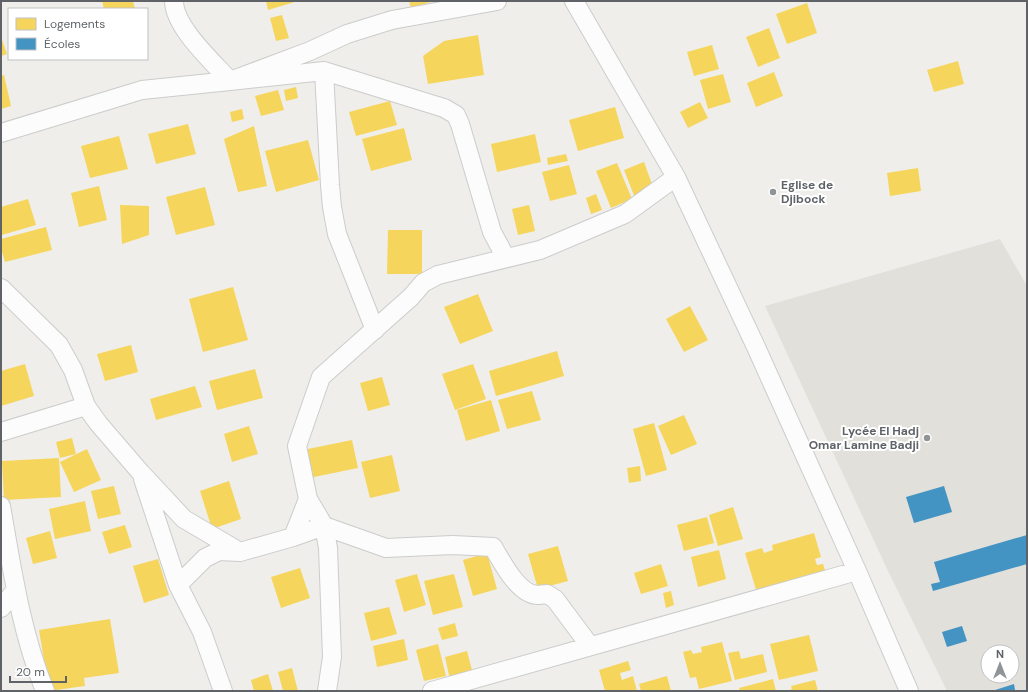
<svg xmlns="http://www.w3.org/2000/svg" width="1028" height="692" viewBox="0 0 1028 692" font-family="'DM Sans',sans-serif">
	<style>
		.education { fill: #e2e0da; fill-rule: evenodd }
		.homes { fill: #f6d55c }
		.schools { fill: #4393c3 }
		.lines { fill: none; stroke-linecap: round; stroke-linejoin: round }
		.minor-casing { stroke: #cbcccc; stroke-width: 20 }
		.minor { stroke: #fdfcfc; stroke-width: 18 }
		.poi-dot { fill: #919496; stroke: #fff; stroke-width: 1.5 }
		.labels { text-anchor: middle; stroke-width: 4; stroke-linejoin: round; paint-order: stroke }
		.poi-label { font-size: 12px; font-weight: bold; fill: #5f6368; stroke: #fff; text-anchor: start }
	</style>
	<rect width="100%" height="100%" fill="#efeeea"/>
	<path class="education" d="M1000,239l27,47v405h-80l-59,-120 -123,-265zM988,652h24v24h-24z"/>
	<path class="homes" d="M102,1h31l2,8h-31z
		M266,1h32l-30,9z
		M409,1h25l-23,7z
		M807,3l10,30 -30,11 -11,-30z
		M282,15l7,23 -13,3 -6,-23z
		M769,28l11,30 -22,9 -12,-30z
		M478,35l6,40 -56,9 -5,-28 21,-15z
		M1,37l6,17 -6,2z
		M712,45l7,24 -25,7 -7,-24z
		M958,61l6,23 -30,8 -7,-22z
		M774,72l9,24 -27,11 -9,-24z
		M723,74l8,28 -23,7 -8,-29z
		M4,75l7,31 -10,3v-33z
		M296,87l2,11 -12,3 -2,-11z
		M278,90l6,20 -23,6 -6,-20z
		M390,101l7,24 -41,11 -7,-24z
		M700,102l8,16 -20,10 -8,-16z
		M615,107l9,31 -46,13 -9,-31z
		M242,109l2,10 -12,3 -2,-10z
		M188,124l8,30 -40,10 -8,-30z
		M254,126l13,60 -29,6 -14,-53z
		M404,128l8,32 -41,11 -9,-32z
		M535,134l6,28 -44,10 -6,-28z
		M119,136l9,33 -38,9 -9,-32z
		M308,140l11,40 -43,12 -11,-41z
		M566,154l2,7 -20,4 -1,-7z
		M644,162l10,28 -19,8 -11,-28z
		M617,163l15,36 -21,9 -15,-37z
		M569,165l8,29 -27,7 -8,-29z
		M918,168l3,23 -31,5 -3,-23z
		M99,186l8,34 -28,7 -8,-34z
		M205,187l10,38 -39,10 -10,-38z
		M596,194l6,16 -11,4 -5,-16z
		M28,199l8,26 -34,10 -1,-28z
		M120,205l29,1v29l-27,9z
		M529,205l6,26 -17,4 -6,-26z
		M46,227l6,23 -47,12 -4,-14v-9z
		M388,230h34v44h-35z
		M233,287l15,53 -45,12 -14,-53z
		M478,294l15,37 -33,13 -16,-37z
		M690,306l18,34 -24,12 -18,-33z
		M131,345l7,27 -33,9 -8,-27z
		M557,351l7,25 -68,20 -7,-25z
		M25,364l9,32 -33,10v-35z
		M473,364l13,35 -31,11 -13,-36z
		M255,369l8,29 -46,12 -8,-29z
		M382,377l8,28 -22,6 -8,-28z
		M195,386l7,21 -46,13 -6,-21z
		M532,391l9,29 -34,9 -9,-29z
		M491,400l9,31 -34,10 -9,-31z
		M684,415l13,29 -26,11 -13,-29z
		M654,423l13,47 -21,6 -13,-47z
		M249,426l9,28 -26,8 -8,-28z
		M72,438l4,16 -16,4 -4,-16z
		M352,440l6,28 -49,10 -6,-28z
		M87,449l14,31 -27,12 -14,-30z
		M392,455l8,36 -30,7 -9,-36z
		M59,458l2,39 -57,3 -2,-39z
		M640,466l1,15 -12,2 -2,-15z
		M229,481l12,38 -29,10 -12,-38z
		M114,486l7,28 -23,5 -7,-28z
		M85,501l6,30 -36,8 -6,-30z
		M733,507l10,32 -25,7 -9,-31z
		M707,517l7,26 -30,8 -7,-26z
		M125,525l7,22 -23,7 -7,-22z
		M50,531l7,27 -24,6 -7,-26z
		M814,533l7,24 -6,2 2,6 6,-1 3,9 -69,20 -12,-40 17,-5 2,5 9,-3 -1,-5z
		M558,546l10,35 -30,8 -10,-35z
		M719,550l7,29 -28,8 -7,-30z
		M487,553l10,36 -24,7 -10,-36z
		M158,559l11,36 -25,8 -11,-37z
		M661,564l7,22 -27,8 -7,-21z
		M300,568l10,30 -29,10 -10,-31z
		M417,574l9,31 -22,7 -9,-32z
		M454,574l9,33 -30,8 -9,-34z
		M671,591l3,14 -8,3 -3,-15z
		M389,607l8,27 -26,7 -7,-28z
		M110,619l9,54 -35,5 1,8 -36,5 -10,-61z
		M455,623l3,13 -16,4 -4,-12z
		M809,635l9,36 -39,9 -9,-36z
		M404,639l4,21 -31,7 -4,-21z
		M722,642l10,39 -33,8 -3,-12 -6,1 -7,-26 8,-2 2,4 9,-2 -1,-5z
		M438,644l8,32 -22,5 -8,-31z
		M467,651l6,23 -23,6 -5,-23z
		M739,651l2,8 22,-5 4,18 -32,8 -7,-27z
		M628,661l3,9 -11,3 2,7 11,-4 4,15h-32l-6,-21z
		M292,668l6,23h-15l-5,-19z
		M268,674l5,17h-19l-3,-11z
		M667,676l4,15h-30l-2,-7z
		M773,679l3,12h-36l-1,-3z
		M815,680l3,11h-32l6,-2 -1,-3z"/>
	<path class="schools" d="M944,486l8,26 -38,11 -8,-26z
		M1027,535v29l-94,27 -2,-7 9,-2 -6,-20z
		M962,626l5,15 -20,6 -5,-15z
		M1014,684l1,6 -23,1z"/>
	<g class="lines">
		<defs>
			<path id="minor" d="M174,1c0,26 39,61 56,80l94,-10 120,37 12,7 4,9 32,108 14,26
				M574,1l102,176 80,170 101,224 52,120
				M324,71l6,114 2,22 5,27 38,96
				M1,133l141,-43 88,-9 80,-30 37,-17 45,-14 105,-19
				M1,288l58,57 14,25 13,36 12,17 43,50 43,46 56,33
				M1,432l85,-26
				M143,479l35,106 24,47 21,59
				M1,506c11,63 20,126 44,185
				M293,537l31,-11 62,22 67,-3 40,2c9,15 25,47 44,48 3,0 7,-1 10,-1l8,5 35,47
				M178,585l27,-27 14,-7 21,1 53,-15 15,-38
				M1,608l14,-17
				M327,691l5,-34 -4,-109 -4,-22 -16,-27 -11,-53 24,-69 90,-80 12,-14 15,-8 102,-25 85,-36 51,-37
				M432,691l425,-120"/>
		</defs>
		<use href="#minor" class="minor-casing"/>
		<use href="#minor" class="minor"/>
	</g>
	<g class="poi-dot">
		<circle cx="773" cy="192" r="4"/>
		<circle cx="927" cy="438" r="4"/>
	</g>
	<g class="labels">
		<g class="poi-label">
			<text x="781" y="189">Eglise de<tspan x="781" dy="14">Djibock</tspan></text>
			<text x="919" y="435" text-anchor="end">Lycée El Hadj<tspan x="919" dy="14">Omar Lamine Badji</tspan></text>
		</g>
	</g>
	<rect width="1028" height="692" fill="none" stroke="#5f6368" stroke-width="4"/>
	<rect x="8" y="8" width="140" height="52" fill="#ffffff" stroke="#bfc1c3"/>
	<rect x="16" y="18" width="20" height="12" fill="#f6d55c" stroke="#bfc1c3"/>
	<text x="44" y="28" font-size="12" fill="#5f6368">Logements</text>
	<rect x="16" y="38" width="20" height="12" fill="#4393c3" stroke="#bfc1c3"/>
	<text x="44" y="48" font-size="12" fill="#5f6368">Écoles</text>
	<g transform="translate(1000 664)"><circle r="19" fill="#ffffff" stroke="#bfc1c3"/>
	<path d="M0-3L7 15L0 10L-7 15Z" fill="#919496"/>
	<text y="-6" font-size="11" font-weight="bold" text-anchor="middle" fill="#5f6368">N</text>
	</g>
	<path d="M10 676v6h56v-6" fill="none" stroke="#5f6368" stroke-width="2"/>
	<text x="16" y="676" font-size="12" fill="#5f6368" stroke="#ffffff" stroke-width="3" paint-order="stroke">20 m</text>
</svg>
